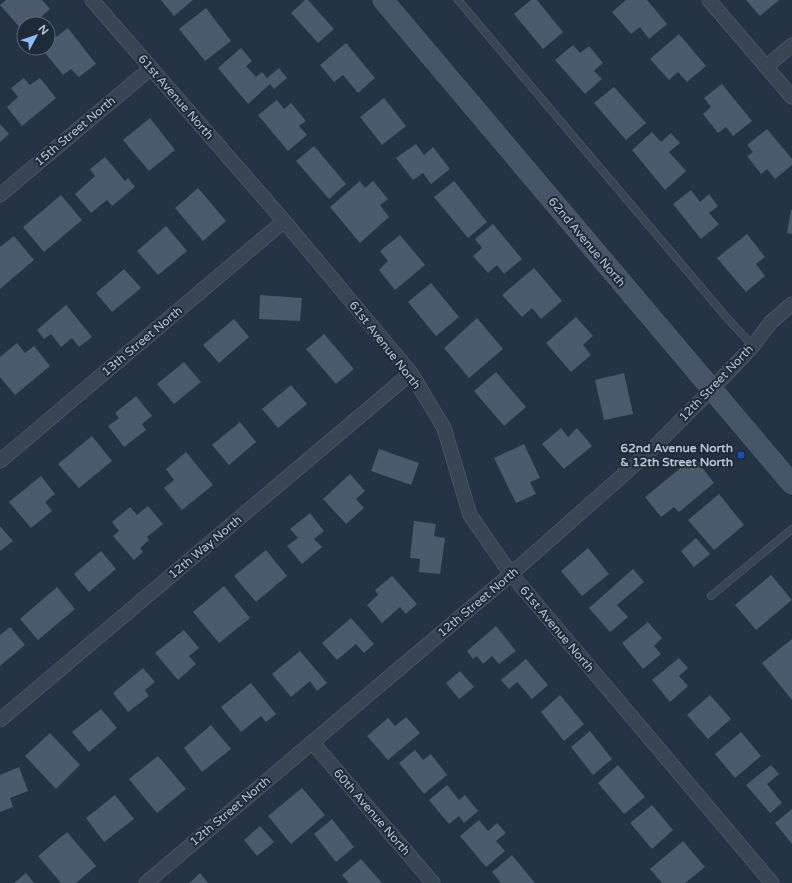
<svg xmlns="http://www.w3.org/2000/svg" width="792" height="883" viewBox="0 0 792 883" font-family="'Varela Round',sans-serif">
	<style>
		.building { fill: #4c5a6e }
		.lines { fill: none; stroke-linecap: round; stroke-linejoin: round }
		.lane-casing { stroke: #596371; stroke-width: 8 }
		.street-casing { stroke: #596371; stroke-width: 15 }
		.secondary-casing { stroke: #596371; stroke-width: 21 }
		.lane { stroke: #3a4554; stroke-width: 7 }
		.street { stroke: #3a4554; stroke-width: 14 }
		.secondary { stroke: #485467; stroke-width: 20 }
		.transit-dot { fill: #1a4fb4; stroke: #1f2a39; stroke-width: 1.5 }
		.labels { text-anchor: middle; stroke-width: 4; stroke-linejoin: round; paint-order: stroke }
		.street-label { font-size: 12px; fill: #b8c0cd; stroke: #1f2a39 }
		.poi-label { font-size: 12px; font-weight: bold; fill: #b8c0cd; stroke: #1f2a39; text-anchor: end }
	</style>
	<rect width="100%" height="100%" fill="#253345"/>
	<path class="building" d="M6,0h36l8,9 -17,15h-9v8l-24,-27z
		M161,0h32l-19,16z
		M305,0h3l26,29 -16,14 -27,-30z
		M531,0h6l26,32 -20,17 -29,-35z
		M626,0h21l20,24 -18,15 -9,-12 -9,7 -19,-22z
		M746,0h33l-19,16z
		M206,8l25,33 -26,20 -26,-32z
		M68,28l28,36 -17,13 -8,-8 -8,6 -22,-27h7v-5z
		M679,34l27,32 -19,16 -9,-10 -9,8 -19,-21z
		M346,43l29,35 -17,15 -15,-18 -9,7 -14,-17z
		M573,45l7,8 9,-7 14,17 -9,8 8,8 -17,15 -30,-34z
		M241,48l11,13 -6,5 10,11 6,-5 5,6 12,-10 8,10 -13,11 -4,-5 -22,20 -30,-36z
		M24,78l6,7 10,-7 16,20 -34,28 -15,-19 11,-10 -7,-9z
		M722,84l30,37 -19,15 -7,-9 -8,6 -15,-19 8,-7 -7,-9z
		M614,87l32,36 -20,17 -32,-37z
		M384,98l22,28 -24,19 -22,-28z
		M277,100l7,9 7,-6 15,18 -7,5 8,9 -19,16 -30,-36z
		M150,118l25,32 -26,21 -26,-31z
		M0,124l9,10 -9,8z
		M767,129l25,30v6l-17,14 -8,-10 -6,5 -14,-18 6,-4 -6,-7z
		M652,132l9,10 10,-9 9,10 -11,9 17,19 -21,19 -33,-40z
		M416,144l8,11 9,-8 17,22 -19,15 -8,-11 -10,7 -17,-22z
		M314,146l32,38 -17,15 -33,-38z
		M105,157l20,24 3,-3 7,9 -23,19 -5,-6 -16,13 -16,-19 20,-18 -5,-7z
		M360,181l5,7 8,-7 15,18 -8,6 9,12 -29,26 -30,-36z
		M454,181l33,41 -19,16 -34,-41z
		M198,188l28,33 -23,20 -28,-33z
		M691,190l9,12 9,-8 9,12 -9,7 10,11 -18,15 -28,-35z
		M61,195l21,25 -38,32 -21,-25z
		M791,210h1v24l-5,-1z
		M493,224l29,35 -18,15 -7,-9 -9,8 -15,-17 9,-8 -7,-9z
		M166,226l21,25 -29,24 -21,-24z
		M747,234l18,23 -9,7 9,12 -19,16 -29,-34z
		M400,235l25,30 -30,25 -16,-20 9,-9 -8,-10z
		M14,236l20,24 -34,29v-42z
		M534,268l28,33 -21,18 -9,-11 -10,9 -20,-22z
		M124,269l17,19 -29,24 -16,-19z
		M431,283l28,34 -23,19 -28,-34z
		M260,295l42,3 -2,23 -41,-2z
		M66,305l26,32 -13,10 -7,-9 -11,9 -10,-13 -7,5 -7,-9z
		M576,317l17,19 -10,9 8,10 -20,17 -25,-29z
		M477,318l26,31 -34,29 -25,-30z
		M234,319l15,18 -30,26 -16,-18z
		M324,334l30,35 -18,15 -30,-35z
		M17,343l8,10 9,-7 16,20 -35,29 -15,-18v-20z
		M184,362l17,20 -27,22 -17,-20z
		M496,372l30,35 -22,19 -30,-35z
		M624,373l9,41 -29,6 -9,-40z
		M291,385l16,19 -29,24 -16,-19z
		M136,396l16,20 -10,8 4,6 -22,17 -16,-21 11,-8 -4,-5z
		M240,422l16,20 -27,23 -17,-20z
		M561,428l7,9 9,-9 15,18 -28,23 -22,-25z
		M92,436l20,25 -33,27 -21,-24z
		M524,444l16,34 -10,4 6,12 -20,9 -22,-45z
		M379,449l40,14 -8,22 -40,-14z
		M186,452l27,33 -31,25 -18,-22 10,-8 -8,-11z
		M694,457l20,26 -35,29 -5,-5 -13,10 -16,-20z
		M350,474l15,17 -9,8 8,9 -18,16 -23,-25z
		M41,476l14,18 -10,8 7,9 -21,17 -22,-26z
		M719,494l25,31 -30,25 -26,-30z
		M148,506l15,18 -16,13 2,3 -9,8 3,4 -9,8 -21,-24 6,-5 -7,-9 18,-15 7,8z
		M310,513l14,18 -10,8 8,8 -20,17 -15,-18 11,-8 -8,-9z
		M414,521l22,3 -2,12 11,2 -5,36 -21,-2 1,-13 -10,-1z
		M0,526l13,15 -13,10z
		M696,538l14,16 -16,13 -13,-16z
		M588,548l21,26 -27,22 -21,-25z
		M266,550l21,26 -31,26 -22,-26z
		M101,551l15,18 -27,23 -15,-18z
		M633,569l11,13 -27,23 11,12 -18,15 -21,-24z
		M771,575l21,25 -36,30 -21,-25z
		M392,576l25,28 -11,10 -6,-7 -18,16 -15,-18 11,-10 -3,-5z
		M224,586l26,32 -31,25 -26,-31z
		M57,587l18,22 -37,31 -18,-21z
		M351,618l23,26 -10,9 -8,-9 -19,16 -15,-17z
		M648,622l14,16 -8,8 7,8 -18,15 -21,-26z
		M496,626l20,25 -17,13 -7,-8 -9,8 -6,-8 -4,3 -6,-8z
		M10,627l15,18 -25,21v-31z
		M184,630l15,18 -10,8 7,8 -18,16 -23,-27z
		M792,639v61l-30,-37z
		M300,651l27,32 -10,8 -7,-10 -19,16 -19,-23z
		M679,658l9,10 -9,8 9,10 -18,16 -18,-22z
		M526,659l22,26 -16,14 -15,-17 -8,7 -8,-9z
		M143,668l12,14 -10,8 4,6 -21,16 -15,-19z
		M460,671l14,16 -15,12 -13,-16z
		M251,683l25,31 -10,8 -5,-6 -20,16 -20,-25z
		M560,695l24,29 -20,17 -23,-29z
		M710,695l21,24 -23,20 -21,-24z
		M101,709l16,19 -28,24 -17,-20z
		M406,717l14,16 -32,27 -21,-24 21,-18 7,8z
		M211,725l20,24 -29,23 -18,-24z
		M590,731l22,28 -19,16 -22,-28z
		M741,732l20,24 -26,22 -20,-24z
		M50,733l30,32 -24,24 -31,-33z
		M415,750l8,10 8,-6 16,21 -23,19 -25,-31z
		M158,756l28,33 -29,24 -28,-34z
		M618,765l27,32 -21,17 -26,-31z
		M771,765l8,9 -12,10 15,19 -12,10 -24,-28z
		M19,767l9,24 -18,7 3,9 -13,5v-37z
		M447,785l12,15 6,-5 13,16 -14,12 -5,-7 -10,8 -20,-24z
		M302,788l23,27 -34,29 -23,-28z
		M115,795l19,24 -30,23 -18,-24z
		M652,805l21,25 -21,19 -22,-26z
		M792,809v35l-17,-21z
		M332,819l22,28 -18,15 -22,-28z
		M479,820l9,11 9,-8 9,10 -10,8 9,10 -19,16 -26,-31z
		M260,826l14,16 -17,14 -13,-16z
		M67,832l29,34 -20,17h-15l-23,-27z
		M683,841l22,26 -20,16h-23l-12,-14z
		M512,855l23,28h-34l-9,-11z
		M361,859l21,24h-33l-7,-8z
		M26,873l8,10h-20z
		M200,873l8,10h-19z"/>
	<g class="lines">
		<defs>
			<path id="lane" d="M458,0l269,318 26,28
				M711,596l81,-67"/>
			<path id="street" d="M92,0l192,221 127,152 33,55 26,87 41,59 261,309
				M709,0l83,97
				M766,67l26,-22
				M0,195l151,-127
				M0,461l284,-240
				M0,720l411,-347
				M312,742l121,141
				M146,883l365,-309 137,-121 63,-63 42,-44 18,-24 21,-18"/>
			<path id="secondary" d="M383,0l409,484"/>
		</defs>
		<use href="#lane" class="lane-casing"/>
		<use href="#street" class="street-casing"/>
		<use href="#secondary" class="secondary-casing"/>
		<use href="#lane" class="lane"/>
		<use href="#street" class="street"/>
		<use href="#secondary" class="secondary"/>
	</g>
	<rect class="transit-dot" x="737" y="451" width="8" height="8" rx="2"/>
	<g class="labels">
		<g class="street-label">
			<text transform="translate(176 97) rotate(49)" y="4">61st Avenue North</text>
			<text transform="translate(75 131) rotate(-40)" y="4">15th Street North</text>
			<text transform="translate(587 242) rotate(50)" y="4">62nd Avenue North</text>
			<text transform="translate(142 341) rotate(-40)" y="4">13th Street North</text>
			<text transform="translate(385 345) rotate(52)" y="4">61st Avenue North</text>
			<text transform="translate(716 383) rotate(-46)" y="4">12th Street North</text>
			<text transform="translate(205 547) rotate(-40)" y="4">12th Way North</text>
			<text transform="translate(478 602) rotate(-40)" y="4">12th Street North</text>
			<text transform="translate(557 629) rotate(50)" y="4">61st Avenue North</text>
			<text transform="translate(230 811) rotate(-40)" y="4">12th Street North</text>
			<text transform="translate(372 812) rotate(49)" y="4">60th Avenue North</text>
		</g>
		<g class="poi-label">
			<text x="733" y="452">62nd Avenue North<tspan x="733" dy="14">&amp; 12th Street North</tspan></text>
		</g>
	</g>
	<g transform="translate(36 36) rotate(50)"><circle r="19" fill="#1f2a39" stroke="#5c6674"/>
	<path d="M0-3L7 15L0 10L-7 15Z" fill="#8cbafe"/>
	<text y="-6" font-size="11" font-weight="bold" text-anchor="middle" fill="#b8c0cd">N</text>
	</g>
</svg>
